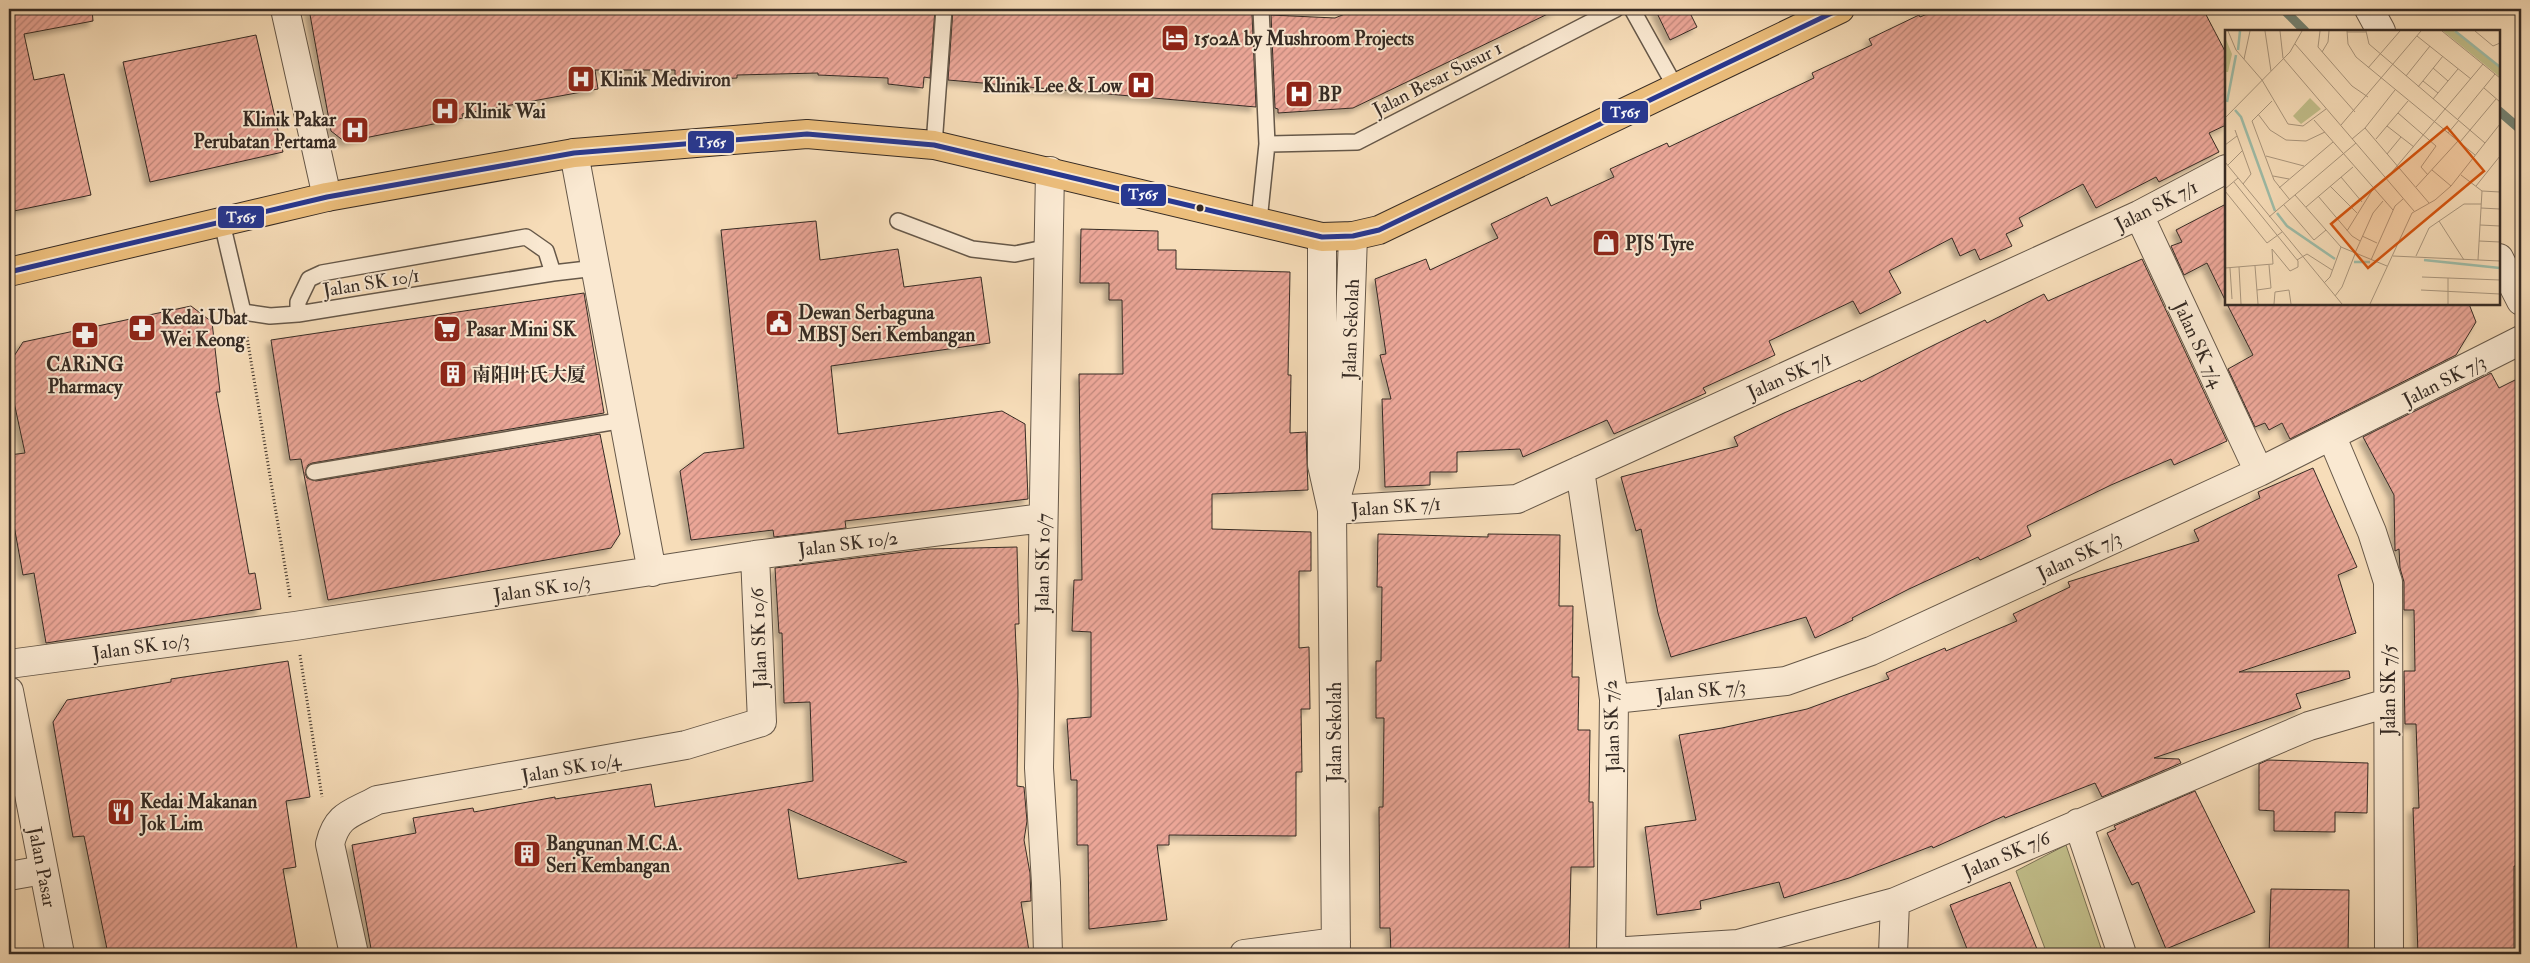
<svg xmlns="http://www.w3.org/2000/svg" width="2530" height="963" viewBox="0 0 2530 963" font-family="'IM FELL Double Pica','Noto Serif SC',serif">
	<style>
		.park { fill: #c2bf8b; stroke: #7c7558 }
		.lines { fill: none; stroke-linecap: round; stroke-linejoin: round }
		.stream { stroke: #748374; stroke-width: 9 }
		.building { fill: url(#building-hatch); stroke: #362b24; fill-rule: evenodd; filter: url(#shadow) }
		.service-casing { stroke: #665849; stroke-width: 18 }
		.minor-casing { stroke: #665849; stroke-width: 30 }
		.tertiary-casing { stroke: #665849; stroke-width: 30 }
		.primary-casing { stroke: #362b24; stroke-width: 30 }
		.path { stroke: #362b24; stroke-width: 3; stroke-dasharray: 1 2.5; stroke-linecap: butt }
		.service { stroke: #fae9d2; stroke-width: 15 }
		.minor { stroke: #fae9d2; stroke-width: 28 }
		.tertiary { stroke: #fae9d2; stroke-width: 28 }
		.primary { stroke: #ecbe7c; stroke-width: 28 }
		.bus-1-casing { stroke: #fae9d2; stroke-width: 9 }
		.bus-1 { stroke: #283890; stroke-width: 5 }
		.bus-dot { fill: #362b24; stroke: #fae9d2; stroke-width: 2 }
		.labels { text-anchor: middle; stroke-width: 4; stroke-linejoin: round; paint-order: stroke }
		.poi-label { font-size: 19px; font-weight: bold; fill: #362b24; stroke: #fae9d2; text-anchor: start }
		.street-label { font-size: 19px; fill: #362b24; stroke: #fae9d2 }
		.inset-river { fill: none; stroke: #9ebda9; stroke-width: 2.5 }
		.inset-road { fill: none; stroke: #aa967d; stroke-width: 1 }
		.view { fill: #d6540e; fill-opacity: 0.15; stroke: #d6540e; stroke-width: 2.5 }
		.inset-edge { fill: none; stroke: #362b24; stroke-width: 2.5 }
		.line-badge { stroke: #fae9d2; stroke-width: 2 }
		.badge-label { font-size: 14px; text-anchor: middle; font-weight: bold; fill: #fff }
	</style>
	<defs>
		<pattern id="building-hatch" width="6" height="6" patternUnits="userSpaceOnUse" patternTransform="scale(1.25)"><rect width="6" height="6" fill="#eba697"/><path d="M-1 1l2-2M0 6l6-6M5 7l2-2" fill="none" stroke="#bf877b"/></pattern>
		<filter id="shadow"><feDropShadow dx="-4.5" dy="4.5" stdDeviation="2.5" flood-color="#0004"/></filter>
	</defs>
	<rect width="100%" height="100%" fill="#f7ddb9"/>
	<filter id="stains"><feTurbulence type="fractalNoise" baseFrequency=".004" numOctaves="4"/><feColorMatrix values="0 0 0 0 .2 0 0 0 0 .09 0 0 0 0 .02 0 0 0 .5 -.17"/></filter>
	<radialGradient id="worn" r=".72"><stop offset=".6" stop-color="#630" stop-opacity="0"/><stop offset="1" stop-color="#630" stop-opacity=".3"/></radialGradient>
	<path class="park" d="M2066,845l37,109h-56l-31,-83z"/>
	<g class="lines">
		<path class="stream" d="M2283,9l22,22
			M2499,111l22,19"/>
	</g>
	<path class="building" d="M9,9h83l1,12 -69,13 10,46 30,-6 27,121 -82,17z
		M309,9h626l-5,69 -6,-1 -1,11 -35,-4v-6l-70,-3v-2l-81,2v3l-62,3v-11h-80l3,19 -136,25 1,4 -118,24 -14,-11z
		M953,9h234l65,5 4,93 -308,-27z
		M1357,9h201l-205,99 -75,5v-4l-3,-1 -4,-93 64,3z
		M1655,9h33l9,18 -27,13z
		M1939,9h264l23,44v72l-17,8 10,19 -60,30 -3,-5 -60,31 -13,-24 -64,34 4,8 -17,8 6,12 -32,14 -5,-11 -15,7 -8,-18 -63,33 12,22 -41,21 -7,-13 -84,40 6,14 -72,33 3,5 -92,41 -7,-14 -84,37 -3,-8 -63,3v20h-27v13l-45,2 -3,-88h9l-11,-44 6,-1 -11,-75 51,-20 4,11 68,-32 -7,-14 56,-27 4,9 63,-29 -4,-8 57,-26 2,4 145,-69 -2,-5 60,-28 -3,-6 50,-24 1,2z
		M256,35l27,117 -133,30 -27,-120z
		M2226,204v98l-19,-39 -23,12 -13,-29 11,-4 -6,-12z
		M816,221l4,39 78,-11 6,38 77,-10 9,66 -159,23 7,68 164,-23 23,13 3,75 -183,22 1,7 -72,9 -1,-7 -82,10 -11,-69 24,-18 40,-5 -23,-218z
		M1081,229l77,2v19h18v19l114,3 -2,103h3l-1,58 16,-1 2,58 -96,4v35l99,3v39h-12v77l10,-1 1,62h-9l1,63h-6v64l-127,-1v10h-12l10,75 -78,9 -1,-84h-11v-65h-6l-4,-61 24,-2v-85l-19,-1 2,-51h8l-3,-206h44l-1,-74h-13v-17h-29z
		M2142,259l85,182 -53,24 -3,-6 -60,26 -84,41 4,10 -51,24 -2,-3 -69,32 -57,29 1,2 -38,18 -9,-21 -135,40 -13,-44 -17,-84 -5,2 -15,-54 117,-31 -4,-9 50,-24 76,-33 1,2 73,-37 51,-25 2,3 57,-29 4,7z
		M584,293l20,120 -292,50 -4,2 -3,8 2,5 9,3 284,-47 20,100 -9,14 -283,52 -27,-141 -11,1 -19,-120z
		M2227,304h242l7,18 -20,33 -166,84 -8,-16 -13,7 -4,-7 -10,4 -27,-58 25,-14z
		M191,306l21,16 8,70h-4l33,182 6,-1 6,36 -215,34 -12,-70 -11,2 -14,-77v-43l16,-2 -16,-74v-15l14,-22z
		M2491,373l8,15 22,-11v489h-7v88h-96l-5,-146h6l-3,-84h-11l-1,-53h11l-1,-61h-10v-28l-4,-14 -1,-19 -4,2 -1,-56 -31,-58z
		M2313,468l44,99 -19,8 18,58 -117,39 110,-1 1,7 -54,16 5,14 -147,50 25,1 2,4 -79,34 -7,-14 -90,35 -1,-2 -71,32 -1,-2 -83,32 -65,20 -5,-16 -79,19 1,8 -44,6 -12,-88 51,-7 -17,-85 43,-7 85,-19 82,-30 -3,-6 59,-25 1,3 71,-30 -4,-7 57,-27 -2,-5 131,-41 -5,-11 66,-32 -2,-6z
		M1378,534l110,3v-3l72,1 -1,71h14l-1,71h7l-1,53h12l-1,72h4l1,65h-23l-2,87h-178l-1,-26h-10l-1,-121h4l1,-89h-8v-57h5l1,-74h-5z
		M1017,547l2,77h-4l3,67 -1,95 7,1 3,34 -3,19 6,33 1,28 -10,1 8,49 -23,3h-634l-20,-109 64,-12 -3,-15 60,-10 1,4 81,-15v2l96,-15 4,23 158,-26 -3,-79 -26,1 -2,-70h-3l-4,-65 153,-19zM788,809l119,53 -109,17z
		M288,661l22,136 -24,4 10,66 -13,2 15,85h-190l-24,-118 -11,1 -20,-115 14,-22 104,-18v-3z
		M2268,760l100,3 -1,50 -32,-1v20l-61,-1v-20l-15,-1v-46z
		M2195,791l60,121 -89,37 -28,-67 -6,3 -25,-52 9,-4 -2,-3z
		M2010,882l29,72h-70l-19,-49z
		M2271,889l78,1 -1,64h-79z"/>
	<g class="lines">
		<defs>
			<path id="service" d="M1632,9l44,79
				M1267,144l90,-2 259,-133
				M934,145l10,-136
				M898,221l74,28 43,5 34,-7
				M1259,221l8,-77 -6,-135
				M222,223l21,89 27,4 28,-2 255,-41 43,-5
				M298,314v-12l11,-23 13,-6 204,-36 20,14 7,22
				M314,472l310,-52"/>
			<path id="minor" d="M285,9l42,188
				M2369,9l12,22
				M574,153l78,419
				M2139,215l120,257
				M1322,237v228l10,45 4,444
				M2499,258l22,43
				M2332,437l40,95 16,50 1,372
				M1580,470l34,229 -3,255
				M1333,509l12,-42 8,-231
				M1332,510l185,-11 622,-284 87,-46
				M9,664l286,-38 460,-71 288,-37
				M1614,699l172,-18 85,-30 388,-179 262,-132
				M2078,823l44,131
				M9,876l34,-6
				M1611,952l127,-8 157,-42 414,-176 79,-23
				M354,954l-24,-110c7,-30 22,-30 47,-44l309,-55 76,-23 -7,-167
				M1048,954l-2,-71 -7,-115 11,-597
				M1244,954l92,-12
				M1893,954l2,-52"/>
			<path id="tertiary" d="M9,691l51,263"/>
			<path id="primary" d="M9,272l318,-75 247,-44 233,-19 127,11 388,92 31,-1 26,-6 461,-221"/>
		</defs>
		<use href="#service" class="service-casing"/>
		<use href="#minor" class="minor-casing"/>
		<use href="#tertiary" class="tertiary-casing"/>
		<use href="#primary" class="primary-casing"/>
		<path class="path" d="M247,337l43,260
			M300,655l22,142"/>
		<use href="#service" class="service"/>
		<use href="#minor" class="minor"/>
		<use href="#tertiary" class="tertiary"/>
		<use href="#primary" class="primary"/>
		<defs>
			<path id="bus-1" d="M9,272l318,-75 247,-44 233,-19 127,11 388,92 31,-1 26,-6 461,-221"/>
		</defs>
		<use href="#bus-1" class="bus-1-casing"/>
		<use href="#bus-1" class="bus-1"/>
	</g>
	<defs>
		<symbol id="hotel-square" viewBox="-11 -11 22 22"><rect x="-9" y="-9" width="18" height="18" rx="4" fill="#8f2418" stroke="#fae9d2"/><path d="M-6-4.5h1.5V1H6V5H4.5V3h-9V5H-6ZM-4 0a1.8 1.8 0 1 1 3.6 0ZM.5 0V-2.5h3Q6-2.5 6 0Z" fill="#fff"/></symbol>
		<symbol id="hospital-square" viewBox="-11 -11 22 22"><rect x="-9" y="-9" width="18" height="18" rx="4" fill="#8f2418" stroke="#fae9d2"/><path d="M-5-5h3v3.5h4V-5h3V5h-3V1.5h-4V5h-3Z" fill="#fff"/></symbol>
		<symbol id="shop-square" viewBox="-11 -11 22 22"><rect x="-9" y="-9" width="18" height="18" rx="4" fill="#8f2418" stroke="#fae9d2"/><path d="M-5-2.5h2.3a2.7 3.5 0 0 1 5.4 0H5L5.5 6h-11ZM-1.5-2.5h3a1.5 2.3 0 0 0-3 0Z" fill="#fff"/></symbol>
		<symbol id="civic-square" viewBox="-11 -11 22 22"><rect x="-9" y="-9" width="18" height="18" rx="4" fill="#8f2418" stroke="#fae9d2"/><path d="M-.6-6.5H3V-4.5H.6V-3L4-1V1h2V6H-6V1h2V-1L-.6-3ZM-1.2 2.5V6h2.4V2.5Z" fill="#fff"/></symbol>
		<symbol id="pharmacy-square" viewBox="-11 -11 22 22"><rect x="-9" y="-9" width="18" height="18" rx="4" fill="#8f2418" stroke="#fae9d2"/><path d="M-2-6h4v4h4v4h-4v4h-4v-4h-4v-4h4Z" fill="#fff"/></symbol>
		<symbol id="supermarket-square" viewBox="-11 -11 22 22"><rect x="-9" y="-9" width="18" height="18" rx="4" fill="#8f2418" stroke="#fae9d2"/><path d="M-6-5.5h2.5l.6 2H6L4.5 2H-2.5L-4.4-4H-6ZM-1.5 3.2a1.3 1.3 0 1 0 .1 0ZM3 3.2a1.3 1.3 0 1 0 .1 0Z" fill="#fff"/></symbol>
		<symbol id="building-square" viewBox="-11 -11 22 22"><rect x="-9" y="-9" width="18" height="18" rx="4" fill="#8f2418" stroke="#fae9d2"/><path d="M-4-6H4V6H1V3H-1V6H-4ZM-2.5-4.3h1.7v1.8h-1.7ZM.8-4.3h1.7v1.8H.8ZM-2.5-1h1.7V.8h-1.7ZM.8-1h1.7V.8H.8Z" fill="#fff"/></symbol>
		<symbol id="restaurant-square" viewBox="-11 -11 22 22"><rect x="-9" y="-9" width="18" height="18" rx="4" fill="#8f2418" stroke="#fae9d2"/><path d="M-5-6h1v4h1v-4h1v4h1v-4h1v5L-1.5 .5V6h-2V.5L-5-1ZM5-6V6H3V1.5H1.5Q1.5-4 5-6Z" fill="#fff"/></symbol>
	</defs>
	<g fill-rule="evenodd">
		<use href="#hotel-square" x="1159" y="22" width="32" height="32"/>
		<use href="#hospital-square" x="565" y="63" width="32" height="32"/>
		<use href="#hospital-square" x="1125" y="69" width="32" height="32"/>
		<use href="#hospital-square" x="1283" y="78" width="32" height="32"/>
		<use href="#hospital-square" x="429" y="95" width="32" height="32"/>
		<use href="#hospital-square" x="339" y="114" width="32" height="32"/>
		<use href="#shop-square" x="1590" y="227" width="32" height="32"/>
		<use href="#civic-square" x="763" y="307" width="32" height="32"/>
		<use href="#pharmacy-square" x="126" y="312" width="32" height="32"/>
		<use href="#supermarket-square" x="431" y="313" width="32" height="32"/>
		<use href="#pharmacy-square" x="69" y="319" width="32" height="32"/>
		<use href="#building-square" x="437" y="358" width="32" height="32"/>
		<use href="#restaurant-square" x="105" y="796" width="32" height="32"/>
		<use href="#building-square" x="511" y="838" width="32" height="32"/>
	</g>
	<circle class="bus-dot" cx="1200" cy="208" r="4.5"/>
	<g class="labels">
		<g class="poi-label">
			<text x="1194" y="45">1502A by Mushroom Projects</text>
			<text x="600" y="86">Klinik Mediviron</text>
			<text x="1122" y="92" text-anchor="end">Klinik Lee &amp; Low</text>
			<text x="1318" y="101">BP</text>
			<text x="464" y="118">Klinik Wai</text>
			<text x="336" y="126" text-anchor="end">Klinik Pakar<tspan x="336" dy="22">Perubatan Pertama</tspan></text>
			<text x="1625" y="250">PJS Tyre</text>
			<text x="798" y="319">Dewan Serbaguna<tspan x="798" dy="22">MBSJ Seri Kembangan</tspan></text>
			<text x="161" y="324">Kedai Ubat<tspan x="161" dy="22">Wei Keong</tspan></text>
			<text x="466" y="336">Pasar Mini SK</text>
			<text x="85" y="371" text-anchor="middle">CARiNG<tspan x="85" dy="22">Pharmacy</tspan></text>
			<text x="472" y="381">南阳叶氏大厦</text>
			<text x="140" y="808">Kedai Makanan<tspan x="140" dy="22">Jok Lim</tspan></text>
			<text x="546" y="850">Bangunan M.C.A.<tspan x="546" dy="22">Seri Kembangan</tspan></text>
		</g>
		<g class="street-label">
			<text transform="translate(1437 78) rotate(-27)" y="7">Jalan Besar Susur 1</text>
			<text transform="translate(2156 205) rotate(-27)" y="7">Jalan SK 7/1</text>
			<text transform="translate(371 282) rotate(-9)" y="7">Jalan SK 10/1</text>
			<text transform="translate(1350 329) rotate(-88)" y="7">Jalan Sekolah</text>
			<text transform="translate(2199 344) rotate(65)" y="7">Jalan SK 7/4</text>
			<text transform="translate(1789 375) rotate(-24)" y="7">Jalan SK 7/1</text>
			<text transform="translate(2444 380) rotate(-27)" y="7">Jalan SK 7/3</text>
			<text transform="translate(1396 506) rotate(-4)" y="7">Jalan SK 7/1</text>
			<text transform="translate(848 543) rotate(-7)" y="7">Jalan SK 10/2</text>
			<text transform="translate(2079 555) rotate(-25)" y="7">Jalan SK 7/3</text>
			<text transform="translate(1042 563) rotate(-89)" y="7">Jalan SK 10/7</text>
			<text transform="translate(542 588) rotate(-8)" y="7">Jalan SK 10/3</text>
			<text transform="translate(758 638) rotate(-92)" y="7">Jalan SK 10/6</text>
			<text transform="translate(141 646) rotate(-8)" y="7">Jalan SK 10/3</text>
			<text transform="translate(1701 690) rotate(-6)" y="7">Jalan SK 7/3</text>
			<text transform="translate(2388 690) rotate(-90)" y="7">Jalan SK 7/5</text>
			<text transform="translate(1611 726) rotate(-92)" y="7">Jalan SK 7/2</text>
			<text transform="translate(1334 732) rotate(-90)" y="7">Jalan Sekolah</text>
			<text transform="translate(571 767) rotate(-10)" y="7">Jalan SK 10/4</text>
			<text transform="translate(2006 854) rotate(-23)" y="7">Jalan SK 7/6</text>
			<text transform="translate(43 867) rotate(79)" y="7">Jalan Pasar</text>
		</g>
	</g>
	<g transform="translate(2225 30)">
		<rect width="275" height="275" fill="#f7ddb9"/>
		<path d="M218,1h11l40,31 6,5v10zM0,7l7,17 -4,18h-3zM85,68l11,11 -20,15 -8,-8z" fill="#c2bf8b"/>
		<path class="inset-river" d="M230,1l45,36M13,20l2,-19M2,72l9,-47M10,80l6,7 34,94M52,183l10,13 48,33M199,230l76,8M129,232h16"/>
		<path class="inset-road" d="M3,1l8,19 26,30 26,44 15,2 23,-17M40,1l6,40M55,1l3,27 131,153M95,1l-2,16 34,39 16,11M122,1l1,13 8,13 119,98M141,1l3,13 116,99M217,1l58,47M250,1l18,15 7,-3M122,2h19M192,6l54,43M70,14l60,68M97,22l6,-10 1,-11M19,29l6,-28M143,38l32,-37M208,38l15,13M181,46l24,-30M198,51l15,12M193,57l25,-31M259,58l16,14M208,69l25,-30M47,71l-20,20 22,59 16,20M173,83l38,33 -15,21 7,8M33,84l12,16 16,10 20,1 19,-9M0,88l65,-66 12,-21M233,89l37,-45M89,90l79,90M116,95l80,-94M162,96l27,21M140,98l64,75M10,100l16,44 -8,10M223,103l11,-13M127,109l13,-11 30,-38M151,109l32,-38M235,112l36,-43M0,115l12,-9M162,124l14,-17M41,126l38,10M0,132l117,142M3,135l14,-14M207,140l19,16M236,145l21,16 18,1M48,146l16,3M116,147l21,25M161,149l97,-115M9,152l64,79v6l-8,4 -18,-22M105,156l27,27M251,156l24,-30M191,157l42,-46M54,158l54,-46M0,159l13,-11M0,161l42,52 15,-11M70,165l46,52 46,19M93,166l34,40 8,5M59,175l30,35 12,-10M81,177l47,-40M256,178l19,1M44,187l87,-74M214,191l25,39M255,195l20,1M122,201l26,-42M137,206l15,7M254,211l21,1M130,223l18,-40 10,-12M168,226l107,5M191,226l13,-28 35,-24h17M72,230l10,-6 25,16M146,230l24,-54 8,-7M253,230l4,-69M30,236l3,38M14,237l2,37M0,238l48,-4 -1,-15M5,238l2,31M197,247l78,3M99,253l6,-6 11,-30M32,260l14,-2 -2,-23M196,260l79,4M110,266l7,-9 13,-33M49,274l1,-12 14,-2 2,14M145,274l42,-91 23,-13 16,-14 49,-62M223,274v-26"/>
		<path class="view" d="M222,97l37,44 -116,97 -37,-44z"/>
		<rect width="275" height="275" class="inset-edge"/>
	</g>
	<g class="line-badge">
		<rect x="1601" y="100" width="48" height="24" rx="5" fill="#283890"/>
		<rect x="687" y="130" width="48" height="24" rx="5" fill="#283890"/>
		<rect x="1120" y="183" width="47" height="24" rx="5" fill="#283890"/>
		<rect x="217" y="205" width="48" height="24" rx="5" fill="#283890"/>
	</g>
	<g class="badge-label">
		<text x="1625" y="117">T565</text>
		<text x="711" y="147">T565</text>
		<text x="1143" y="199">T565</text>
		<text x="241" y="222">T565</text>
	</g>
	<rect width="2530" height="963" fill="none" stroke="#f7ddb9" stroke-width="30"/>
	<rect x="10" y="10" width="2510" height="943" fill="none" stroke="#362b24" stroke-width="2.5"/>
	<rect x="15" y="15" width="2500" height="933" fill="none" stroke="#362b24"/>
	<rect width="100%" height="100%" filter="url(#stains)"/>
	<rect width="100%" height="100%" fill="url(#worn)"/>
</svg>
